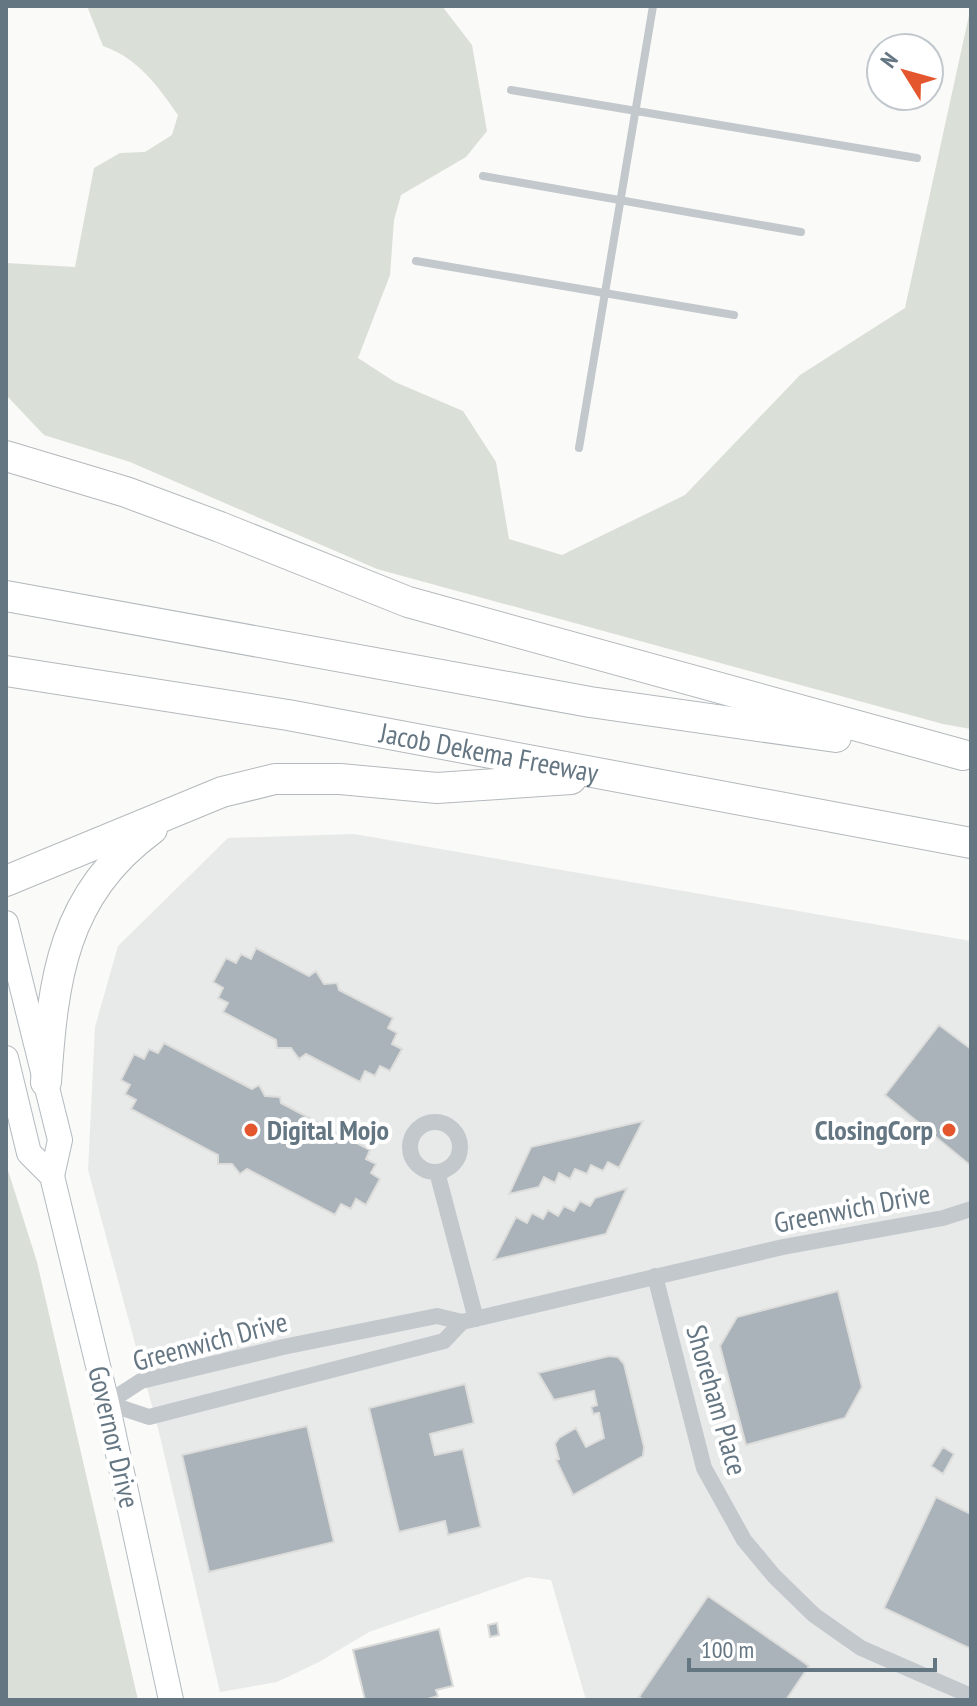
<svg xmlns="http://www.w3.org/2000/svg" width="977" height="1706" viewBox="0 0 977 1706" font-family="'PT Sans Narrow',sans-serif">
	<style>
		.built { fill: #e8e9e9 }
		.green { fill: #dadfd7 }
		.building { fill: #aab3b9; stroke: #dcdcda; stroke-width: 2 }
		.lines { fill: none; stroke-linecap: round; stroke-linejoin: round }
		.secondary-casing { stroke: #b3babf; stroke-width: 26 }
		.highway-casing { stroke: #b4b9bd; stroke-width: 32 }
		.lane { stroke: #c3c8cc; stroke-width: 8 }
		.street { stroke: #c3c8cc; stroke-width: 16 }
		.secondary { stroke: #fff; stroke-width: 24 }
		.highway { stroke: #fff; stroke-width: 30 }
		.poi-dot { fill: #e4572e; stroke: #fff; stroke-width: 3 }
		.labels { text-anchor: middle; stroke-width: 8; stroke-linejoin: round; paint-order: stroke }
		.street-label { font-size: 28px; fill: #657683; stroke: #fff }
		.poi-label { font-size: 28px; font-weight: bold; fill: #657683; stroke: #fff; text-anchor: start }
	</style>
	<rect width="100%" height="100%" fill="#fafaf8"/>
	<path class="built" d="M354,834l617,107v759h-385l-35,-120 -23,-3 -159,55 -50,30 -42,20 -57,10 -62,-264 -70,-258 7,-143 23,-81 110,-108z"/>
	<path class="green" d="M87,6h355l30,39 15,86 -21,26 -65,38 -7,25 -4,55 -32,83 37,24 68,29 33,51 13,77 53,16 123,-60 115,-120 105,-67 66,-302v723l-28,-5 -566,-155 -247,-107 -86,-27 -38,-40v-132l69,4 19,-99 26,-15 25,-1 27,-17 6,-20c-21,-30 -39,-56 -75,-69z
		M6,1164l31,98 101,438h-132z"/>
	<path class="building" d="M256,948l53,28 7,-5 8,13 13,-1 2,7 54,28 -5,10 9,5 -5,11 10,5 -12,22 -10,-5 -5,10 -10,-5 -5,11 -54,-28 -7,5 -8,-11h-14l-1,-8 -53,-28 5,-9 -10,-5 5,-10 -10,-6 13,-24 10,5 5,-9 10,5z
		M939,1025l32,24v117l-86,-71z
		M164,1043l88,46 7,-4 6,11 15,1 1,6 89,47 -4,9 10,5 -5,9 9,6 -14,26 -10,-6 -5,10 -10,-5 -6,11 -88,-46 -7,5 -8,-10h-14v-9l-87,-46 5,-9 -11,-6 5,-9 -9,-5 13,-26 10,5 5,-10 9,4z
		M643,1121l-24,47 -11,-6 -5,9 -12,-6 -4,9 -12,-5 -5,10 -11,-6 -4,10 -11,-6 -5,10 -30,7 22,-47z
		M627,1188l-21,46 -112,26 22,-43 11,6 5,-10 11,6 5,-9 10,6 6,-10 10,5 6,-10 10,5 5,-8z
		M838,1291l24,96 -17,31 -99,27 -26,-99 17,-29z
		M609,1356l9,1 6,7 20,83 -1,9 -70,39 -17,-35 3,-1 -4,-15 4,-6 17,-10 10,19 18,-9 -5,-25 -6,1 -2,-7 6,-2 -3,-14 -40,9 -16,-27z
		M465,1384l9,39 -44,11 5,21 28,-6 18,78 -33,8 -3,-14 -46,11 -30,-124z
		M307,1426l27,116 -125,30 -27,-117z
		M943,1447l11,7 -11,20 -12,-8z
		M936,1497l35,17v135l-87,-41z
		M708,1596l101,70 -23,34h-142l-5,-3z
		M497,1623l2,12 -9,2 -2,-12z
		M439,1629l14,57 -17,4 2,6 -14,4h-59l-12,-50z"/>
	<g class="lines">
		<defs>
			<path id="secondary" d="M6,923l54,217 -8,36 55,227 64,297
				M6,1058l23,95 23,23"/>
			<g id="highway">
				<path d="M6,456l120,36 94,35 188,75 555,153"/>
				<path d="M6,596l584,106 246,35"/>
				<path id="s1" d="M6,671l282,44 683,128"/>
				<path d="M6,881l216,-89 53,-13h65l97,9 134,-9"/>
				<path d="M46,1082c7,-102 16,-187 106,-253"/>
			</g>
		</defs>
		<use href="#secondary" class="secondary-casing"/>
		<use href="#highway" class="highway-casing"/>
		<path class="lane" d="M511,90l406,68
			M483,176l318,56
			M416,261l318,54
			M579,448l74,-442"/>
		<path class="street" d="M410 1147a25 25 0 1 1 50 0a25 25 0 1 1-50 0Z
			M437,1172l39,147
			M655,1276l49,192 40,72 30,36 40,39 47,33 110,48
			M107,1403l34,-22 142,-34 154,-31 25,6 321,-75 160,-29 28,-9
			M107,1403l42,14 295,-76 18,-19"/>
		<use href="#secondary" class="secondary"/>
		<use href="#highway" class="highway"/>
	</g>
	<g class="poi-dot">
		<circle cx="251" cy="1130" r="8"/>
		<circle cx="949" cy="1130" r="8"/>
	</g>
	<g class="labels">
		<g class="street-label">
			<text dy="10" stroke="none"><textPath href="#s1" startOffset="490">Jacob Dekema Freeway</textPath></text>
			<text transform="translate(852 1208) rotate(-11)" y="10">Greenwich Drive</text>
			<text transform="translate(210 1341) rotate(-15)" y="10">Greenwich Drive</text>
			<text transform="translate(717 1400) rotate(74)" y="10">Shoreham Place</text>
			<text transform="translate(114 1437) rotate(77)" y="10">Governor Drive</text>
		</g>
		<g class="poi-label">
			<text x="267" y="1140">Digital Mojo</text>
			<text x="933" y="1140" text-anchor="end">ClosingCorp</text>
		</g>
	</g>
	<rect width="977" height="1706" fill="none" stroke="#657683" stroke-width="16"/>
	<g transform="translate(905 72) rotate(307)"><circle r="38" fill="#ffffff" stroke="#c1c8cd" stroke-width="2"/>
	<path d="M0-6L14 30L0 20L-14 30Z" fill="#e4572e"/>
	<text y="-12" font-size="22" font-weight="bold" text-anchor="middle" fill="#657683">N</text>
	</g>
	<path d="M689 1658v12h246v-12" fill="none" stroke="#657683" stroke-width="4"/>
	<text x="701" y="1658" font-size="24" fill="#657683" stroke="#ffffff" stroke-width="6" paint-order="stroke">100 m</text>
</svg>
